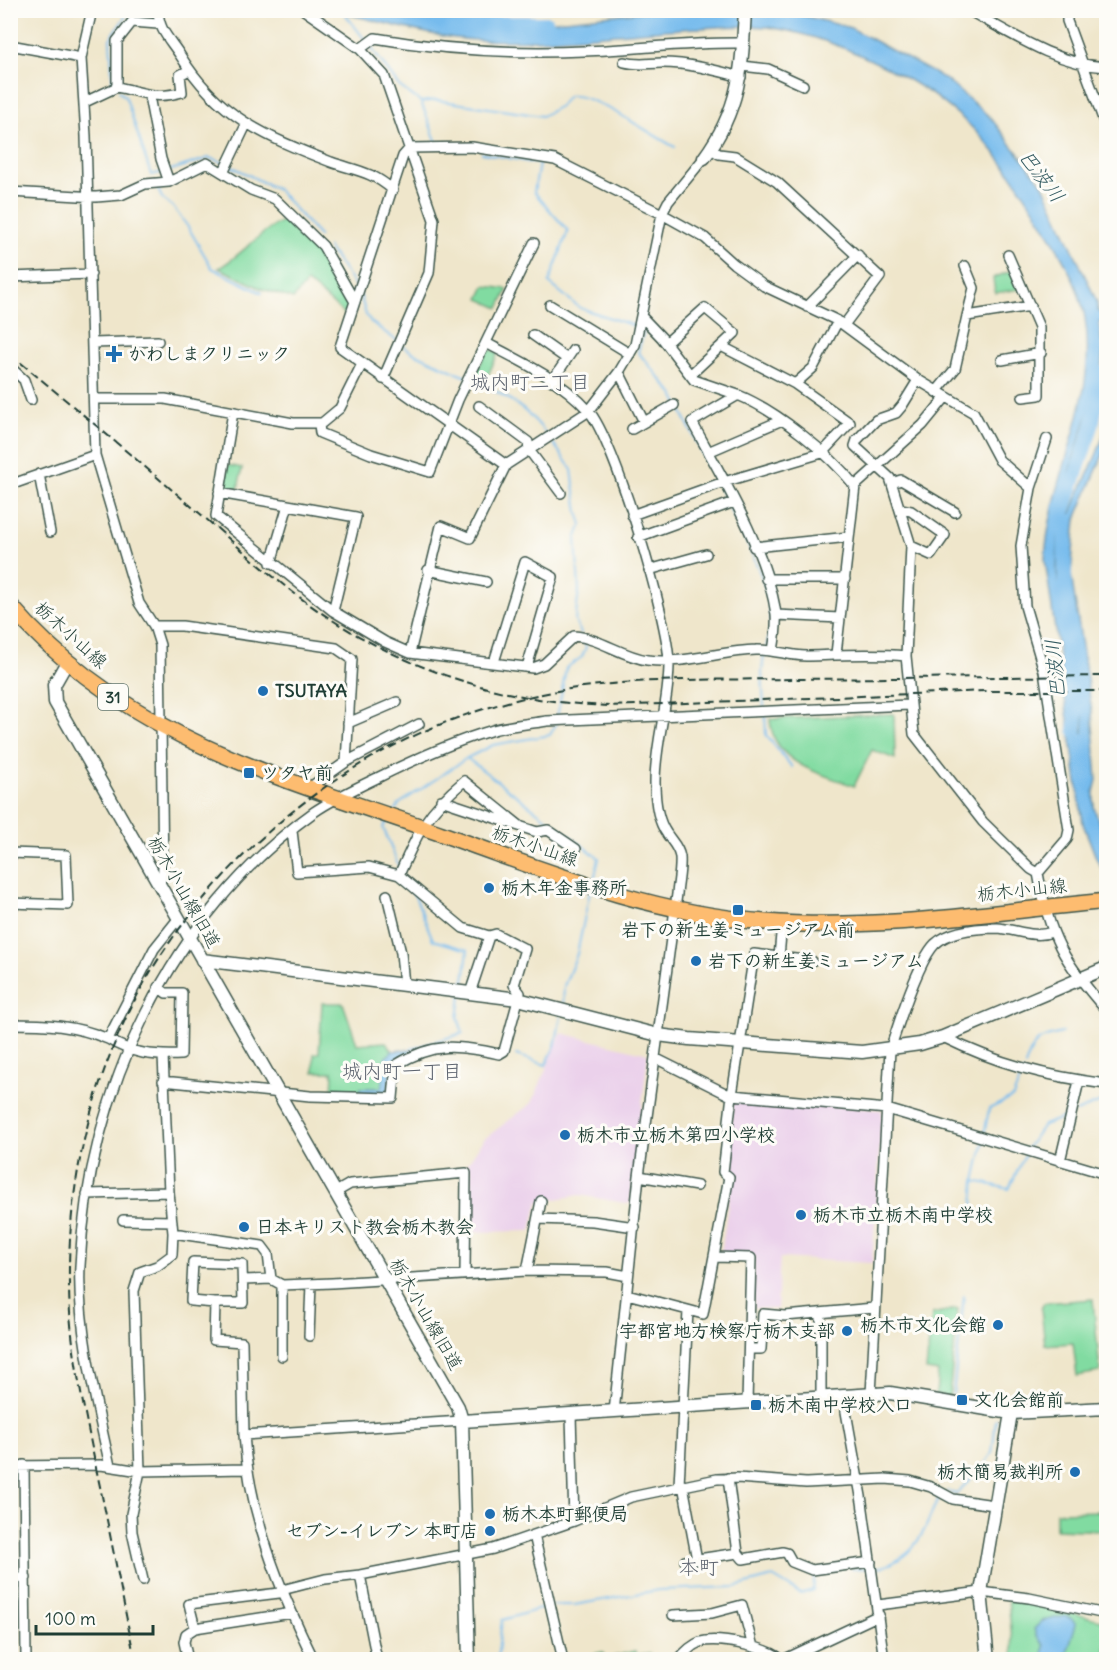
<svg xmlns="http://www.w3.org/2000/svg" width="1117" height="1670" viewBox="0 0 1117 1670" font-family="Delius,'Klee One',sans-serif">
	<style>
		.built { fill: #ebd1eb }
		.green { fill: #81dba1; stroke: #508c6a; stroke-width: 1.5 }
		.water { fill: #76bbed; stroke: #4a7c90; stroke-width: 1.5 }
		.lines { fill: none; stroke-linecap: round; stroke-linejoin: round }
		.stream { stroke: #76bbed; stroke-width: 2 }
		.river { stroke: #76bbed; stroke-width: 14 }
		.minor-casing { stroke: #3e564b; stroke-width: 12 }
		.tertiary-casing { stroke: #3e564b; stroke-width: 15 }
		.primary-casing { stroke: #3e564b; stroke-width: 18 }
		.minor { stroke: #fff; stroke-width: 9 }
		.tertiary { stroke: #fff; stroke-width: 12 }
		.primary { stroke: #fdbc70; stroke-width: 15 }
		.rail { stroke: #1f3d34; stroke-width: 2; stroke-dasharray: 9 4.5; stroke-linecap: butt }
		.poi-dot { fill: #1f6fb2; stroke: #fdfcf7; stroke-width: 2 }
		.labels { text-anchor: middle; stroke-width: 6; stroke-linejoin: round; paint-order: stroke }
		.shield { fill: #fdfcf7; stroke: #62766e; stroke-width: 1.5 }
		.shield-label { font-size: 16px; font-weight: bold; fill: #1f3d34 }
		.poi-label { font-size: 18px; font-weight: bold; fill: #1f3d34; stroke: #fdfcf7; text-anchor: start }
		.street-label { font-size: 18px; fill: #1f3d34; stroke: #fdfcf7 }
		.water-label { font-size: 20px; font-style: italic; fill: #355c62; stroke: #fdfcf7 }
		.neighbourhood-label { font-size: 20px; fill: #5e6570; stroke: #fdfcf7 }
	</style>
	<rect width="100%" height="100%" fill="#fdfcf7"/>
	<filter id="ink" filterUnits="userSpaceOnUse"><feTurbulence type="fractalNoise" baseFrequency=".0167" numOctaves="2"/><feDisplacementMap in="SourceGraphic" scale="12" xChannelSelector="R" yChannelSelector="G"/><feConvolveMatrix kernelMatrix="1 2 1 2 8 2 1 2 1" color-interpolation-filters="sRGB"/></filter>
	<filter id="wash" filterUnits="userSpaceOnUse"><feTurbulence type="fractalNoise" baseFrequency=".008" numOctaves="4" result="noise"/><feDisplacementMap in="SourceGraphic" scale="24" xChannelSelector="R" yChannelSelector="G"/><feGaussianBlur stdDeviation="1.35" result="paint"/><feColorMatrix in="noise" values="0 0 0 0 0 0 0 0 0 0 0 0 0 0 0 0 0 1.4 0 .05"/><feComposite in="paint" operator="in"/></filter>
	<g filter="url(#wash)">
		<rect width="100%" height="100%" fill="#efe6cb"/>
		<path class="built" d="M561,1033l87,21 -18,150 -50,-9 -42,7 -7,29 -60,1v-62l-5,-4 18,-27 48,-36z
			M734,1098l148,12 -10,153 -92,-5 -3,51 -23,-1v-52l-33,-1 11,-80 -6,-8z"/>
		<path class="green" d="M289,218l31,30 33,55 -6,13 -40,-34 -14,17 -33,-11 -41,-20c25,-14 43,-40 70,-50z
			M1011,271l10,18 -26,4 -2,-15z
			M485,286l23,3 -9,19 -20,-9z
			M488,348l10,5 -13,29 -11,-5z
			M228,465l14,3 -5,26 -14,-2z
			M894,714l1,45 -23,-9 -18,36c-35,-13 -82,-23 -84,-67z
			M322,1003h21l14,41 29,-2 7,9 -8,7 -3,30h-22l-1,7 -27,-1 1,-22h-19v-18l5,-1z
			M1093,1299l7,73 -23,4 -4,-33 -28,2 -4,-36 3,-6z
			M958,1309l-9,88 -13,-3 2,-22 -12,-2 6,-56z
			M1105,1489l1,42 -50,-2v-17l49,-1z
			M1008,1599l98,22v38h-92z
			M635,1651l2,4 13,-2v6h-77l30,-7 2,7z"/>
		<path class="water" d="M341,11h53l74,13 48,1 136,-14h133l66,17 94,51 45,38 53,68 54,117 1,9 8,5v7l-7,-1 4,30 -3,25 -30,92 -12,69 -1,34 19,137 7,24c4,-64 -22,-127 -18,-191 3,-41 32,-76 41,-116v22l-30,71 -5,55 21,138 5,68 -3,12v15l12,38v30l-9,-15 -14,-36 -38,-264c4,-83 54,-157 40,-242 -7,-42 -42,-95 -65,-130 -36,-56 -73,-89 -131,-119 -39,-20 -78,-36 -122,-42 -22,-2 -45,0 -67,1 -75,3 -151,16 -225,12 -41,-3 -81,-15 -121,-24z
			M411,1049v5l-19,7 -4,33 -29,1 1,-7h22l3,-30 8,-7z
			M1065,1616l7,3 4,5 -11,35h-22l1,-14 -7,-8 -3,-8 8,-8z"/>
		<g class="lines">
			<path class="stream" d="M342,10l24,31
				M370,46l29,40 22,16 15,-2 106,16 18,-10 8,-10c23,-5 84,40 107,51
				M113,86l-3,-47 17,-25 -2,-4
				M119,91l7,7 25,77 12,-3
				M421,102l16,41
				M482,153l57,11 -5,28 34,39 -19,52 31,25 55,18
				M231,166l47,24 41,46
				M168,171l41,-13 16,5
				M156,185l6,13 11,9 15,20 24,41 50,25
				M328,247l29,42
				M360,294l6,21 5,7 26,19
				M640,327l5,1 -7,24 35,42 44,89
				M402,345l10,7 54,25
				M471,379c31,14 57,29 76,56
				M551,440l21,30 6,43 4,11 -6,15 3,51 -4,31 6,12
				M720,488l6,14
				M729,507c20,41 53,94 37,141
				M764,653l-2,20 2,34
				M765,713l1,22 26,32
				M557,718l9,-50 16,-11 4,-10 -2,-6
				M468,759l131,99 -5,22
				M395,811l4,-7 68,-46 26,-13 57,-10 6,-11
				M388,820l-5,7 16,40
				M404,884l11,12 18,44 35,10 -5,38
				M563,1008l1,-22 13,-32 13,-63
				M411,1049l52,-16 -5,-15 3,-22
				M516,1055l30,10 9,-19 6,-30
				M1025,1066c9,-26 11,-27 37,-33
				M1076,1112l30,-12
				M984,1135l5,-26 24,-12 10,-26
				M1027,1148l16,-23 25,-9
				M975,1181l9,-40
				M972,1219l3,-38 34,8 16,-35
				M953,1394l11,-98
				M947,1491l10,2 27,-28 8,-12 4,-34
				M873,1568c27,-2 45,-22 55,-46 4,-9 6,-18 13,-26
				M852,1569l15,-1
				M553,1605h21l85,-15 76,-3 38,-10 28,17 12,-4 2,-16
				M497,1660l5,-40 45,-13"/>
			<path class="river" d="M387,10l101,13h59
				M1075,731l4,-37 -14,-106 -1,-78 28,-84 5,-26 1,-28"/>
		</g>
	</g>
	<g filter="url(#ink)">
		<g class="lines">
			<defs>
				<path id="minor" d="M92,10l-11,48 5,78 9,319 44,148 15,23 6,19 3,230 -4,9
					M158,10c1,21 11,28 22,45 37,61 86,82 151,107 26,9 40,9 62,28
					M304,10l56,39 24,26 50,145 -5,53 -46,106
					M968,10c44,24 88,54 138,57
					M1067,10v11l39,106
					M10,45l71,13
					M360,49l15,-11c69,12 139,16 209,13 54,-2 106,-9 159,-8
					M624,62c15,4 24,1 38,1 26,0 53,7 79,14
					M742,66l26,3 35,16
					M117,87v-46l15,-19 26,2
					M149,96l12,63 8,23
					M85,102l32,-15c26,5 37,13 65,5l-2,-17 9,-5
					M711,149l8,5 16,2 42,26 103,95 -36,48
					M224,171l22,-46
					M10,192l86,5 25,-2 24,-11 24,-2 38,-19 44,27 24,9 48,47 32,56
					M1008,255l31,72v68l-16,2
					M10,277l81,-3
					M550,305l80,49
					M807,307l51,-52
					M967,316l64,-10
					M642,317l20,21 32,42 44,15 -46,27c30,55 75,129 84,192 1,12 -1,25 -3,37
					M533,335l34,24
					M93,343l65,-2
					M486,343c35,18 75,37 102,67 27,30 81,212 81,254 0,40 -14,78 -14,118 0,16 2,38 12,52 5,8 11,12 13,23 1,12 -2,25 -3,37l-38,282 -25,236
					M666,343l39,-35 30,25 -45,42
					M1002,360l39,-7
					M10,367l14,13 7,20
					M619,372l25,50
					M918,380l-16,26 -6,7 -20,7 -19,20 -2,6 35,32 21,68 -5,110 8,78 69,88 48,47 7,4c11,64 26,89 68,137
					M552,381l21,-31
					M795,384l18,-16 25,-47
					M936,392l19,-23 12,-53 7,-28 -9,-22
					M738,395c39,16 91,58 117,91l-19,168
					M94,399h71l128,24h29l18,-15 22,-44
					M479,406l49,36 1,8 32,43
					M233,412l-17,104 117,95 52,31 25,11 123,15 11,-4 30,-28c26,2 47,20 73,24 36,5 73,-9 109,-10 17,-1 33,6 50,6 34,-1 66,-3 100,0
					M319,424l1,9 51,21 59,18 28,-72 76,-157
					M632,429l42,-24
					M708,452l74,-32
					M506,465l-166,-118 63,-191 7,-8 62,-1 83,13 107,54 43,24 29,26 30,22 74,35 80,59 56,33 25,47 32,28 -10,58 4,60 19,65 25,159 -2,9 -29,34
					M39,474l11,58
					M892,483l9,-3 54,32
					M10,485l85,-30
					M855,486l68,-61 22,-27
					M1031,488l16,-49
					M219,493l137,24 -23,94
					M901,509l10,2 34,24 -14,20 -20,-9
					M632,515l92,-33 98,-29 28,-30 -55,-39 -74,-38
					M638,537l96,-35
					M754,547l95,-10
					M271,563l17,-58
					M428,570l58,12
					M649,570l57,-16
					M766,579h79
					M776,615l64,3
					M154,626h28l154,22 16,11 -6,103 -37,26
					M410,653l31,-127 29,12 36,-73 83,-54 30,-39 16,-27 27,-131 6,-12 36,-44
					M494,662l31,-100 28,15 -26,90
					M348,723l49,-21
					M346,762l73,-38
					M441,800l96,32 11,-2 28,19
					M292,831l5,41 72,-5 30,8 64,53 26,8 -19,57
					M10,853l56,2 2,50 -58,-2
					M399,875c20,-45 27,-62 65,-94l56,45
					M387,895l14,58 3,32
					M779,957l3,-34
					M10,1024c36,0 65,1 98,15l46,-90 24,-30
					M943,1037c55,27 102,39 163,47
					M108,1039c24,15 45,17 73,16l1,-62h-16l-8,-6
					M163,1056l6,136
					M655,1058l76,38
					M163,1081l147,15 83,2 3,-33c37,-23 62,-20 103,-11l5,-3 16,-58 -6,-8 11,-36 -29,-15 -7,2
					M732,1095l155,14 219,65
					M1060,1161l19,-80
					M639,1176l58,10
					M336,1192l14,-8 116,-11 -1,100
					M87,1194l82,-2 4,41 -1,22 -15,11 -17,6 -6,19 6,180 -9,43 1,18 11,48
					M538,1219l55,2 42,6
					M123,1220l49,1
					M173,1233l89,13 6,8 3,25
					M715,1257l36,1 -4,144
					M527,1271l14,-70
					M244,1280l27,-1 11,6 50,-2 195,-12 80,1 21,4
					M627,1294l76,20 26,-137 -6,-5 9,-77 22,-141 58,7
					M215,1303h28l-1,-39 -49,-2 -2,39 24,2 -1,37 28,2 2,93
					M821,1314v83
					M309,1336l2,-52
					M749,1349h12l2,-35 22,2 89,-8
					M282,1356v-71
					M871,1394l19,-344c8,-25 28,-89 45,-106 15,-14 43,-16 62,-16 18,1 37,11 55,4
					M843,1395l19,107 22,158
					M571,1415l3,106
					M24,1465l2,195
					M10,1466l91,-1 39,6 106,-2
					M110,1466c-13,-60 -33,-139 -30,-200 7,-173 91,-352 234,-454 19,-13 40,-23 61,-33 38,-19 77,-37 118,-49 17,-5 36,-6 54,-9l362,-16
					M728,1478l10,75
					M679,1485l9,-174
					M683,1485l14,75
					M534,1535l29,125
					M685,1561l53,-8 5,6 40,-7 4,1 5,9 20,8 59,-8
					M360,1575l17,85
					M10,1578h16
					M878,1605l103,-13 48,6 77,16
					M673,1615l39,-2 30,-8 11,42
					M195,1628l-6,-24 90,-11 3,-3 43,-11 35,-4 133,-26 81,-28 57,-24 86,-18 20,-1 69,5 79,-4 25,2 21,6 22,12 41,6
					M188,1660l-4,-18 2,-8 9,-6 97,-15
					M314,1660c-35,-71 -65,-146 -70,-225l218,-14
					M678,1660c6,-7 14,-15 22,-18 19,-5 68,5 82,18
					M783,1660l96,-45"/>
				<path id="tertiary" d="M704,158c36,-49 38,-89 41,-148
					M67,662l-13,23 1,17 403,705 4,14 7,239
					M202,960l316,39 140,36 31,4 173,13 58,-8 23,-7 163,-69
					M462,1421l428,-28 121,20 95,-5
					M988,1660l-7,-68 30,-179"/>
				<path id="primary" d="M10,605c115,134 273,173 432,229 106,38 211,80 323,88 114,9 229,-10 341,-21"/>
			</defs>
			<use href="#minor" class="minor-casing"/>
			<use href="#tertiary" class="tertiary-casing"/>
			<use href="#primary" class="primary-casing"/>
			<use href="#minor" class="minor"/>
			<use href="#tertiary" class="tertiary"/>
			<use href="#primary" class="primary"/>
			<path class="rail" d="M10,354c61,50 121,101 181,152 38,32 75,67 115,96 89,65 194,100 304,104l376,-15h120
				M135,1660c-13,-64 -25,-128 -39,-192 -12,-61 -27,-122 -27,-184 -2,-129 38,-264 118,-365 102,-130 239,-213 404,-233 68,-8 137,-6 205,-7 103,-1 207,-2 310,-3"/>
		</g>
	</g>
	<g class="poi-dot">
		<path d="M111 345h6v6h6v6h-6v6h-6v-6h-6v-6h6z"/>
		<circle cx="263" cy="691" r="6"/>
		<rect x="243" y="767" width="12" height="12" rx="3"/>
		<circle cx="489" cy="888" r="6"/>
		<rect x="732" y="904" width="12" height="12" rx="3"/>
		<circle cx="696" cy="961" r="6"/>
		<circle cx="565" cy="1135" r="6"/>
		<circle cx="801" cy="1215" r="6"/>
		<circle cx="244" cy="1227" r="6"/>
		<circle cx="998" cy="1325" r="6"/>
		<circle cx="847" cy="1331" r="6"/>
		<rect x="956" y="1394" width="12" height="12" rx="3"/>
		<rect x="750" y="1399" width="12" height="12" rx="3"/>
		<circle cx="1075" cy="1472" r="6"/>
		<circle cx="490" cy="1514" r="6"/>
		<circle cx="490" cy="1531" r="6"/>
	</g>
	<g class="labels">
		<rect class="shield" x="98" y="684" width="30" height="26" rx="4.5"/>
		<g class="shield-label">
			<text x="113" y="703">31</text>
		</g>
		<g class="poi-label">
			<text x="128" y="360">かわしまクリニック</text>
			<text x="275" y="697">TSUTAYA</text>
			<text x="261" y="779">ツタヤ前</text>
			<text x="501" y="894">栃木年金事務所</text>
			<text x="738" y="936" text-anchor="middle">岩下の新生姜ミュージアム前</text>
			<text x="708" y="967">岩下の新生姜ミュージアム</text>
			<text x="577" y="1141">栃木市立栃木第四小学校</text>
			<text x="813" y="1221">栃木市立栃木南中学校</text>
			<text x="256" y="1233">日本キリスト教会栃木教会</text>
			<text x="986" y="1331" text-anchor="end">栃木市文化会館</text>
			<text x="835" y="1337" text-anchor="end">宇都宮地方検察庁栃木支部</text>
			<text x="974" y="1406">文化会館前</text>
			<text x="768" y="1411">栃木南中学校入口</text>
			<text x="1063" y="1478" text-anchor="end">栃木簡易裁判所</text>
			<text x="502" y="1520">栃木本町郵便局</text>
			<text x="478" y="1537" text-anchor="end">セブン-イレブン 本町店</text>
		</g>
		<g class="street-label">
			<text transform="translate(71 635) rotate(42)" y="6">栃木小山線</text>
			<text transform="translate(535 846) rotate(19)" y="6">栃木小山線</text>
			<text transform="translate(1022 890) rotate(-6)" y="6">栃木小山線</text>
			<text transform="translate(184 892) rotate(60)" y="6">栃木小山線旧道</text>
			<text transform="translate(426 1314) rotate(60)" y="6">栃木小山線旧道</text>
		</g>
		<g class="water-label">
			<text transform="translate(1042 176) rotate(53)" y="7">巴波川</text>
			<text transform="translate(1055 669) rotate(-95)" y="7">巴波川</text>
		</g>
		<g class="neighbourhood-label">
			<text x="530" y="389">城内町二丁目</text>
			<text x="402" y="1078">城内町一丁目</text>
			<text x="699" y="1574">本町</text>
		</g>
	</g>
	<rect width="1117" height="1670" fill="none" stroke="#fdfcf7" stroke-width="36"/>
	<path d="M36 1625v9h117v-9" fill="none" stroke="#1f3d34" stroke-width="3"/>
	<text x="45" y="1625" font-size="18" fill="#1f3d34" stroke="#fdfcf7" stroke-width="4.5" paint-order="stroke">100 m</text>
</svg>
